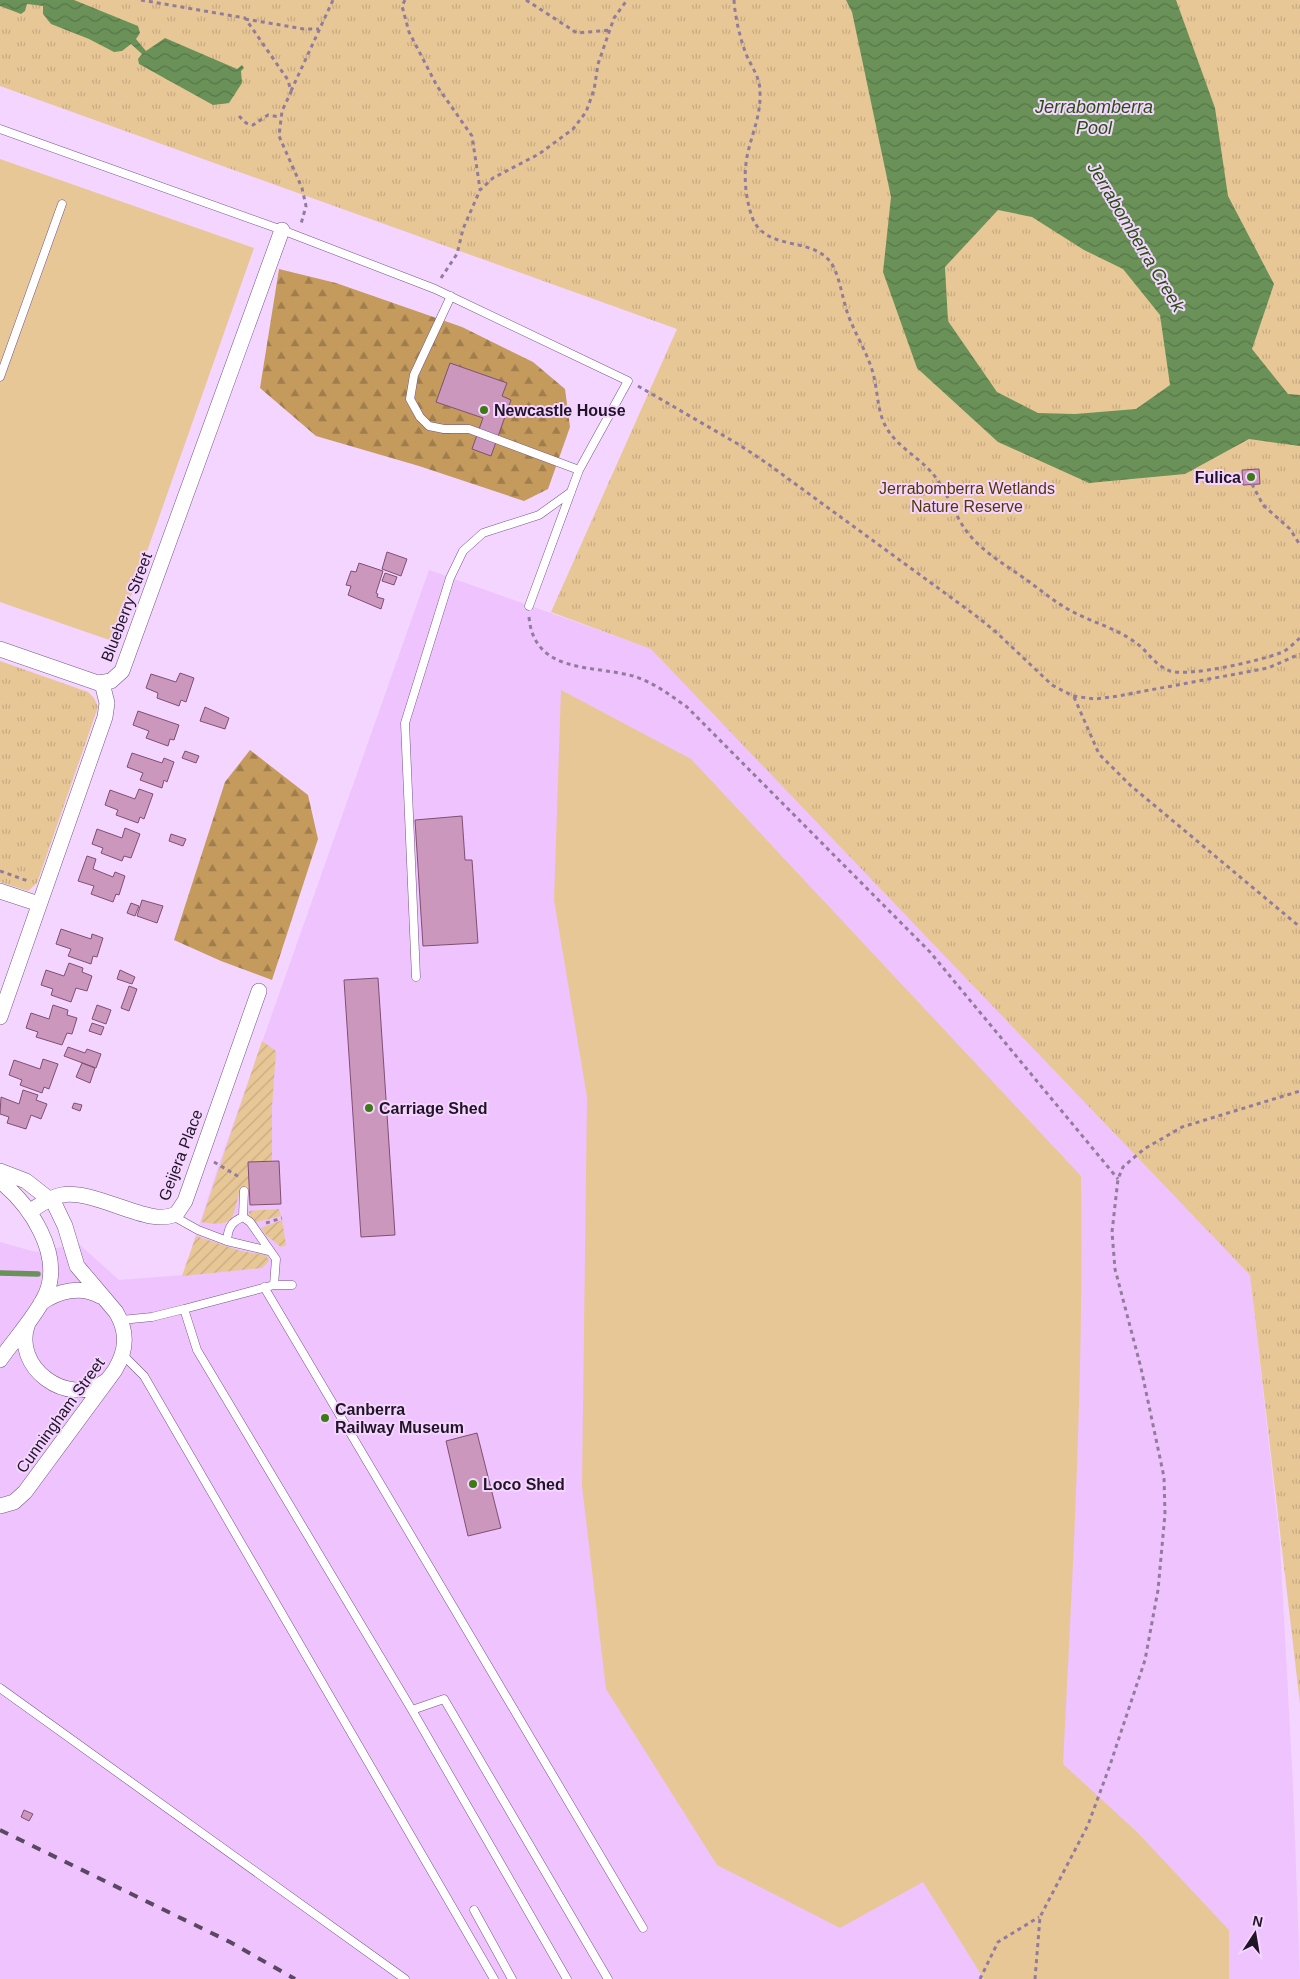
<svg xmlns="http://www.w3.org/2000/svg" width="1300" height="1979" viewBox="0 0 1300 1979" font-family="Arial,sans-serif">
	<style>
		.built { fill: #eec3fe }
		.grass { fill: #e8c796 }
		.forest { fill: url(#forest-firs) }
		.park { fill: url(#park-tufts) }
		.garden { fill: url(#garden-furrows) }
		.water { fill: url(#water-waves); fill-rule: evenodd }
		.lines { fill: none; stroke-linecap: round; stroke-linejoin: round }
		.stream { stroke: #6a9258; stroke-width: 5.5 }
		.building { fill: #cc97bd; stroke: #7f4f73 }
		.lane-casing { stroke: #765583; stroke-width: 9 }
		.street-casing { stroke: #765583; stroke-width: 16 }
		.path { stroke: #927c9b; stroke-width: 3; stroke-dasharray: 4 4; stroke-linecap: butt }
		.lane { stroke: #fff; stroke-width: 8 }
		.street { stroke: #fff; stroke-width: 15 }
		.rail { stroke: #5a4861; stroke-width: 4; stroke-dasharray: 9 9; stroke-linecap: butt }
		.poi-dot { fill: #3d7a16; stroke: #f3d5ff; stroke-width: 2 }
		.labels { text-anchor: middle; stroke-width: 4; stroke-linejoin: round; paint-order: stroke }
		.poi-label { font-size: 16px; font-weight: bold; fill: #221427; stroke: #f3d5ff; text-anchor: start }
		.park-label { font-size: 16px; fill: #543802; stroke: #f3d5ff }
		.street-label { font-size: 16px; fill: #221427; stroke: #f3d5ff }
		.water-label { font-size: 18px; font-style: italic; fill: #295013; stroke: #f3d5ff }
	</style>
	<defs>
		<pattern id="forest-firs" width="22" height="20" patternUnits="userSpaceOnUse" patternTransform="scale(1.25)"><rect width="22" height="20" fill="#c49b5c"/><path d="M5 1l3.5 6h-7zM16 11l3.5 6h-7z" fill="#9f7d4c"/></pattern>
		<pattern id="park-tufts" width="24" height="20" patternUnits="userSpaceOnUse" patternTransform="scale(1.25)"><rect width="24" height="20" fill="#e8c796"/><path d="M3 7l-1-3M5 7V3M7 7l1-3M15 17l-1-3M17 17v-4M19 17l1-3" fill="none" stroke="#c7aa81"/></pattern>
		<pattern id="garden-furrows" width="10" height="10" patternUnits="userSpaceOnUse" patternTransform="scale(1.25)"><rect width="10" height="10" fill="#e8c796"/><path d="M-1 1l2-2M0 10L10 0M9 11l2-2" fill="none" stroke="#c7aa81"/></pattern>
		<pattern id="water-waves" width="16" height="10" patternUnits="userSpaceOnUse" patternTransform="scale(1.25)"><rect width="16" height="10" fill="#6a9258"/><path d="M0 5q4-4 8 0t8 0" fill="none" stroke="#577649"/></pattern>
	</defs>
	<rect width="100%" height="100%" fill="#f3d5ff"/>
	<path class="built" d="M429,570l223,79 491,514 107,110 30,272 13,241 7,193h-1300v-737l36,10 43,-8 40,36 64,-5 36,-111z"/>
	<path class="grass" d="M0,159l254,89 -139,394 -115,-40z
		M561,690l130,69 390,417c3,197 -8,392 -18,588l74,68 92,98v49h-245l-61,-97 -83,46 -123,-63 -111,-176 -24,-203 5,-389 -33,-197z"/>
	<path class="forest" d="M279,269l57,14 126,44 71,35 32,27 5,38 -22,62 -24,12 -105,-35 -103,-30 -56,-48z
		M250,750l58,45 10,44 -46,141 -51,-19 -47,-21 51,-158z"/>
	<path class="park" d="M0,0h1300v1704l-50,-429 -599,-626 -100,-37 126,-283 -677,-243z
		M0,661l88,31 6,6 4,9 -61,176 -9,8 -28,-9z"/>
	<path class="garden" d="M262,1041l14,10 -4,56v54l-24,1 1,29 -9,-1c-8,28 -4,38 -39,32z
		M279,1209l2,7 -28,7 -5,-12z
		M282,1220l4,25 -5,2 -15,-12 -5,-7z
		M196,1236l45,15 25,4 3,6 -7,7 -80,8z"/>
	<path class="water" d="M0,0h74l64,26 2,7 -4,6 10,12 19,-13 72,31 5,-4 2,3 -3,3 1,12 -13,20 -16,2 -74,-41 -1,-5 4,-5 -11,-10 -9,7 -8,1 -25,-13 -38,-15 -8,-10v-8l-16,-2 -2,7 -4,3 -21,-8z
		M846,0h330l39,108 13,88 46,88 -22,65 36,45 12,1v51l-51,-7 -64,35 -96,9 -91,-41 -81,-74 -34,-96 8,-75 -39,-185zM998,210l34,7 52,33 39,19 37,46 10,70 -34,24 -61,5 -37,-1 -41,-21 -49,-71 -3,-54z"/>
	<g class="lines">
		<path class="stream" d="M0,1273l38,1"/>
	</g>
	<path class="building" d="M450,363l57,20 -5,13 9,4 -20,56 -19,-7 11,-31 -47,-16z
		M1259,469l1,15 -17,1 -1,-15z
		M387,552l20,7 -6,17 -19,-7z
		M359,563l24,8 -7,22 2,1 -1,3 7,2 -3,10 -33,-14 3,-9 -5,-1 5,-14 5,1z
		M385,573l12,4 -3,8 -12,-4z
		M180,673l14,5 -8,24 -5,-2 -2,6 -22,-8 1,-5 -12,-5 5,-14 25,8z
		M205,707l24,11 -4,11 -25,-8z
		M138,711l41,14 -5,15 -4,-1 -2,7 -22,-8 3,-7 -16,-6z
		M185,751l14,5 -3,7 -14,-5z
		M132,753l30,10 2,-5 10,4 -7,20 -3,-2 -2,8 -22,-8 3,-7 -16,-6z
		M139,789l14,5 -9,25 -4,-2 -2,6 -22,-8 2,-5 -13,-5 5,-15 25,9z
		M462,816l3,44h7l6,83 -55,3 -8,-126z
		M125,828l15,6 -9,24 -7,-2 -2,5 -21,-8 2,-5 -11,-4 5,-15 25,9z
		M171,834l15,5 -3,7 -14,-5z
		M87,856l9,3 -3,10 20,8 2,-5 10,4 -6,19 -3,-1 -3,8 -22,-8 3,-8 -16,-5z
		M142,900l21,6 -6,17 -20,-7z
		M131,903l8,3 -4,10 -8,-3z
		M61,929l30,10 1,-5 11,4 -6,19 -4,-1 -2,8 -23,-8 3,-7 -15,-5z
		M69,963l14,5 -1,4 10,4 -5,15 -11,-3 -5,14 -20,-7 2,-6 -12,-4 5,-15 18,6z
		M120,970l15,7 -3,7 -15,-5z
		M378,978l17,257 -34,2 -17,-257z
		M129,986l8,3 -8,22 -8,-3z
		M53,1005l15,5 -1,5 10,3 -5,16 -5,-1 -5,12 -26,-8 2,-5 -12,-4 5,-15 18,6z
		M97,1005l14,5 -5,14 -14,-5z
		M92,1023l12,4 -3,8 -12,-4z
		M68,1047l17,6 2,-4 14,5 -5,14 -32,-12z
		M43,1059l15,5 -9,25 -5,-2 -2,6 -22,-8 2,-5 -13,-5 5,-15 26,9z
		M82,1063l13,5 -5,15 -14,-6z
		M23,1090l15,5 -2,5 11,4 -6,15 -10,-4 -5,14 -19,-6 2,-6 -9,-3 1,-17 18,7z
		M74,1103l8,2 -2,6 -8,-3z
		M279,1161l2,43 -31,1 -2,-43z
		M477,1433l24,95 -33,8 -22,-95z
		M24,1810l9,4 -4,7 -8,-4z"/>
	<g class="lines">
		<defs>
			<path id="lane" d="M0,129l282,101 153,59 193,92 -49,89 -50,136
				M451,296l-37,79 -4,24 10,18 9,9 15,3h25l110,41
				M0,377l62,-173
				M416,977l-11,-254 45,-145 13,-27 20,-18 56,-18 32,-23
				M244,1191l-1,26 7,5 26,37 -2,26 -90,24 13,41 215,360 155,269
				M173,1216l25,14 29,11
				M243,1217c-12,5 -15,11 -16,24l42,10
				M274,1285h18
				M264,1287l379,641
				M121,1320l31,-3 32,-8
				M123,1355l21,21 350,603
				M0,1688l405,291
				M412,1710l32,-11 164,280
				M474,1910l38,69"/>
			<path id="street" d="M0,649l98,34 13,-2 11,-10 160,-441
				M0,891l39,13
				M0,1017l105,-300 2,-14 -5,-20
				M0,1171l26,10 28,22 11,23 12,40 39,46c12,20 11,38 -1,58l-90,122 -11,10 -14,4
				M0,1181c30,24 63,73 46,113 -9,21 -33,47 -46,66
				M30,1211c9,-5 20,-14 31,-16 35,-7 91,35 116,18l8,-12 74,-210
				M41,1303c17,-12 40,-18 59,-7
				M28,1323c-17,44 40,86 78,58"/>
		</defs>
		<use href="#lane" class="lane-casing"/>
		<use href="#street" class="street-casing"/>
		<path class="path" d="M141,0l104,18 43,62 3,12 -9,19 -3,25 23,52 4,18 -5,18
			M405,0l-3,6 7,26 28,54 35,50 8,53
			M526,0l51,33 34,-3
			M734,0c1,17 6,38 12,54 6,14 14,23 14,38 1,22 -7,39 -12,60 -5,21 -3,44 4,65 14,37 66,17 82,51 8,17 9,37 17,54 7,17 17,33 22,51 5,18 4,38 13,54 11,20 33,30 47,47 16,19 22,46 40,65 14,15 31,25 48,37 19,13 34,27 54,37 20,10 42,16 60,29 13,9 19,23 35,29 19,6 89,-10 110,-18 7,-2 14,-10 20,-15
			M245,19l59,10h15
			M291,91l42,-91
			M239,116l7,7 7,2 15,-10 12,2
			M441,278l16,-24 6,-25 17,-39 13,-12 46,-24 34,-25 13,-17 8,-22 4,-26 16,-46 13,-18
			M638,386l100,58 30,20 207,151 21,17 56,53 21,11 22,3 23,-3 150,-28 32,-14
			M1252,484l11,21 27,24 10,16
			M529,617c5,57 64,48 104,59 20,6 37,19 54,31l243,245 188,227
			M1074,697l25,57 31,31 170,142
			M0,871l28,10
			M214,1162l27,16
			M266,1223l16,-5
			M980,1979l18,-37 41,-25
			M1035,1979l5,-62 48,-92 21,-57 36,-108 13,-70 7,-76 -1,-37 -23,-109 -26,-99 -3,-37 6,-53 5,-12 21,-18 38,-22 118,-36"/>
		<use href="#lane" class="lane"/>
		<use href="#street" class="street"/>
		<path class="rail" d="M0,1830l230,112 65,37"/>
	</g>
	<g class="poi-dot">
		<circle cx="484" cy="410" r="5"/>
		<circle cx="1251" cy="477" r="5"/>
		<circle cx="369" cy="1108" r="5"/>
		<circle cx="325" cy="1418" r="5"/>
		<circle cx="473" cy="1484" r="5"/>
	</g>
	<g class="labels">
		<g class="poi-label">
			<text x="494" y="416">Newcastle House</text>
			<text x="1241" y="483" text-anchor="end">Fulica</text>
			<text x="379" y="1114">Carriage Shed</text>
			<text x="335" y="1415">Canberra<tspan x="335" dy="18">Railway Museum</tspan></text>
			<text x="483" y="1490">Loco Shed</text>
		</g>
		<g class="park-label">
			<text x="967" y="494">Jerrabomberra Wetlands<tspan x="967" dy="18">Nature Reserve</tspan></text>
		</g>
		<g class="street-label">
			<text transform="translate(126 607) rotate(-69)" y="6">Blueberry Street</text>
			<text transform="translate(180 1155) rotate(-69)" y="6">Geijera Place</text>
			<text transform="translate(60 1415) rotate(-54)" y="6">Cunningham Street</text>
		</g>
		<g class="water-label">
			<text x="1094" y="113">Jerrabomberra<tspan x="1094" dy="21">Pool</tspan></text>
			<text transform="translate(1136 237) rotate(59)" y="6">Jerrabomberra Creek</text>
		</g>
	</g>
	<g transform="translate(1255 1934) rotate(12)" stroke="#f3d5ff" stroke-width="4" paint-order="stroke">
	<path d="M0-4L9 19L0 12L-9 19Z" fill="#221427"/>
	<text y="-8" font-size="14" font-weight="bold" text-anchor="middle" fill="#221427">N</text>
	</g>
</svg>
